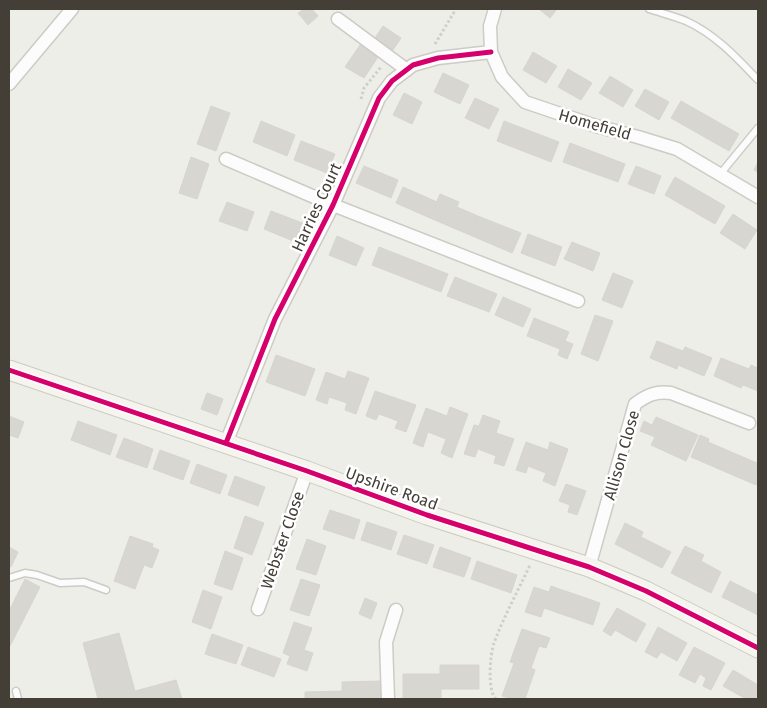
<svg xmlns="http://www.w3.org/2000/svg" width="767" height="708" viewBox="0 0 767 708" font-family="'Fira Sans',sans-serif">
	<style>
		.building { fill: #d8d6d1; stroke: #d6d5cf }
		.lines { fill: none; stroke-linecap: round; stroke-linejoin: round }
		.lane-casing { stroke: #cccbc6; stroke-width: 9 }
		.street-casing { stroke: #cccbc6; stroke-width: 15 }
		.secondary-casing { stroke: #cccbc0; stroke-width: 21 }
		.path { stroke: #cfceca; stroke-width: 3; stroke-dasharray: 2.5 2.5; stroke-linecap: butt }
		.lane { stroke: #fcfcfc; stroke-width: 6 }
		.street { stroke: #fcfcfc; stroke-width: 12 }
		.secondary { stroke: #f5f4ef; stroke-width: 19 }
		.cycleway-casing { stroke: #fff; stroke-width: 8 }
		.cycleway { stroke: #d6006c; stroke-width: 5 }
		.labels { text-anchor: middle; stroke-width: 5; stroke-linejoin: round; paint-order: stroke }
		.street-label { font-size: 16px; fill: #433f36; stroke: #fff }
	</style>
	<rect width="100%" height="100%" fill="#eeeee9"/>
	<path class="building" d="M304,9h8l6,7 -10,9 -10,-12z
		M539,9h18l-7,9z
		M383,26l18,12 -8,12 -18,-12z
		M360,45l18,12 -14,21 -19,-11z
		M533,52l24,14 -11,17 -23,-13z
		M568,69l24,14 -11,17 -23,-13z
		M443,73l26,12 -9,19 -26,-12z
		M610,76l23,14 -10,17 -24,-14z
		M645,89l24,13 -10,18 -24,-14z
		M404,93l18,9 -10,22 -19,-9z
		M475,98l24,11 -10,20 -24,-11z
		M681,101l58,33 -10,17 -58,-33z
		M211,106l19,7 -14,38 -19,-7z
		M261,121l34,14 -8,21 -34,-14z
		M504,121l55,21 -8,20 -54,-21z
		M301,141l34,13 -8,19 -33,-13z
		M570,143l55,21 -7,18 -55,-20z
		M191,157l18,7 -12,35 -18,-6z
		M758,162v10l-4,-2z
		M364,166l34,14 -7,18 -35,-15z
		M636,166l25,10 -7,18 -26,-10z
		M675,177l50,29 -10,18 -50,-29z
		M403,187l34,15 -7,16 -34,-15z
		M440,194l19,8 -2,5 21,9 -8,19 -40,-17z
		M227,202l27,10 -7,19 -28,-10z
		M271,211l34,13 -7,19 -34,-14z
		M733,214l24,16 -12,19 -25,-16z
		M478,216l43,17 -9,20 -42,-18z
		M528,234l34,13 -7,19 -34,-13z
		M337,236l27,12 -8,18 -27,-11z
		M572,242l28,11 -7,18 -29,-12z
		M379,247l69,27 -7,18 -69,-27z
		M613,273l20,8 -11,27 -20,-8z
		M455,277l42,17 -8,18 -42,-16z
		M503,297l28,12 -8,18 -28,-12z
		M595,315l18,6 -15,40 -17,-7z
		M534,318l35,14 -4,9 8,3 -6,15 -9,-4 2,-6 -33,-13z
		M657,341l26,10 2,-4 27,11 -8,18 -26,-11 -1,4 -27,-11z
		M276,355l39,14 -10,27 -39,-14z
		M721,358l28,11 2,-4 7,3v23l-15,-6 -2,3 -27,-12z
		M348,371l21,7 -13,36 -11,-4 2,-7 -18,-6 -2,7 -11,-4 10,-28 19,7z
		M375,391l41,14 -10,27 -11,-4 3,-7 -19,-7 -3,6 -10,-4z
		M207,393l16,6 -6,16 -16,-6z
		M450,407l18,7 -16,44 -11,-5 5,-14 -18,-7 -5,15 -10,-4 13,-35 21,8z
		M483,415l17,6 -4,12 18,6 -10,27 -10,-3 2,-7 -18,-7 -3,8 -11,-3 10,-29 5,1z
		M9,416l15,6 -6,16 -9,-3z
		M656,417l42,18 -12,26 -35,-16 4,-8 -15,-6 4,-10 8,4z
		M78,421l39,14 -7,20 -39,-15z
		M700,435l9,4 -1,3 49,21 1,15 -2,7 -65,-28z
		M124,438l29,11 -6,19 -31,-11z
		M526,442l22,8 2,-8 18,7 -13,37 -12,-5 3,-8 -18,-7 -2,7 -10,-3z
		M160,450l30,11 -7,19 -30,-11z
		M197,464l30,11 -7,19 -30,-11z
		M235,476l30,11 -7,19 -30,-11z
		M566,484l20,7 -9,24 -9,-3 2,-7 -11,-4z
		M330,510l30,10 -6,19 -31,-10z
		M245,516l19,7 -12,32 -18,-7z
		M367,522l30,10 -6,18 -30,-10z
		M625,523l18,9 -2,5 30,15 -9,16 -47,-24z
		M404,535l30,10 -7,19 -30,-10z
		M130,536l23,8 -1,3 7,3 -7,18 -8,-3 -9,24 -21,-8z
		M307,539l19,7 -10,29 -20,-6z
		M685,546l19,9 -3,6 20,11 -10,21 -40,-20z
		M9,547l9,5 -7,15 -2,-1z
		M440,547l31,11 -7,19 -31,-10z
		M225,551l18,7 -11,32 -18,-6z
		M477,561l40,14 -6,18 -40,-14z
		M25,579l15,8 -31,61v-37z
		M301,579l19,6 -11,31 -19,-6z
		M730,581l28,14v20l-36,-18z
		M551,586l49,17 -7,22 -49,-17 -3,9 -16,-5 9,-25 15,5z
		M203,590l19,7 -11,32 -19,-7z
		M365,598l12,5 -6,16 -12,-5z
		M617,608l29,16 -10,18 -21,-12 -4,6 -8,-5z
		M294,622l18,6 -8,22 9,3 -6,18 -20,-7 3,-8 -7,-3z
		M658,627l29,16 -10,18 -16,-9 -4,6 -12,-6z
		M522,629l28,9 -4,10 -7,-2 -8,22 4,2 -10,29h-12l-11,-3 12,-33 -4,-1z
		M119,633l16,58 41,-11 6,19h-84l-15,-56z
		M212,634l31,11 -7,19 -31,-10z
		M248,647l33,12 -7,18 -33,-12z
		M694,647l31,16 -14,27 -8,-4 3,-8 -6,-4 -5,9 -16,-8z
		M440,665h39v24h-38v10h-38v-25h37z
		M733,670l25,15v9l-3,5h-9l-23,-13z
		M381,681v18h-76v-7l37,-1v-9z"/>
	<g class="lines">
		<defs>
			<path id="lane" d="M649,9c12,4 25,7 37,12 29,13 51,37 72,59
				M721,173l37,-45
				M9,578l16,-5 12,2 23,8 24,-1 22,8
				M16,691l2,8"/>
			<path id="street" d="M495,9l-5,17 1,26 11,25 23,25 71,24 42,11 39,12 81,48
				M338,19l69,51
				M9,84l63,-75
				M226,159l107,46 245,96
				M226,443l49,-124 58,-114 46,-107 13,-17 21,-16 25,-7 53,-6
				M589,567l46,-163c12,-9 21,-13 36,-11l78,30
				M258,609l49,-138
				M388,699l-2,-57 10,-32"/>
			<path id="secondary" d="M9,370l298,101 120,44 162,52 57,24 112,57"/>
		</defs>
		<use href="#lane" class="lane-casing"/>
		<use href="#street" class="street-casing"/>
		<use href="#secondary" class="secondary-casing"/>
		<path class="path" d="M435,44l21,-35
			M361,99l3,-11 17,-21
			M496,699c-9,-8 -6,-45 -2,-56 10,-27 24,-52 36,-78"/>
		<use href="#lane" class="lane"/>
		<use href="#street" class="street"/>
		<use href="#secondary" class="secondary"/>
		<defs>
			<path id="cycleway" d="M9,370l298,101 120,44 162,52 57,24 112,57
				M226,443l49,-124 58,-114 46,-107 13,-17 21,-16 25,-7 53,-6"/>
		</defs>
		<use href="#cycleway" class="cycleway-casing"/>
		<use href="#cycleway" class="cycleway"/>
	</g>
	<g class="labels">
		<g class="street-label">
			<text transform="translate(595 124) rotate(16)" y="6">Homefield</text>
			<text transform="translate(316 207) rotate(-65)" y="6">Harries Court</text>
			<text transform="translate(621 455) rotate(-74)" y="6">Allison Close</text>
			<text transform="translate(392 488) rotate(20)" y="6">Upshire Road</text>
			<text transform="translate(282 540) rotate(-71)" y="6">Webster Close</text>
		</g>
	</g>
	<rect width="767" height="708" fill="none" stroke="#433f36" stroke-width="20"/>
</svg>
